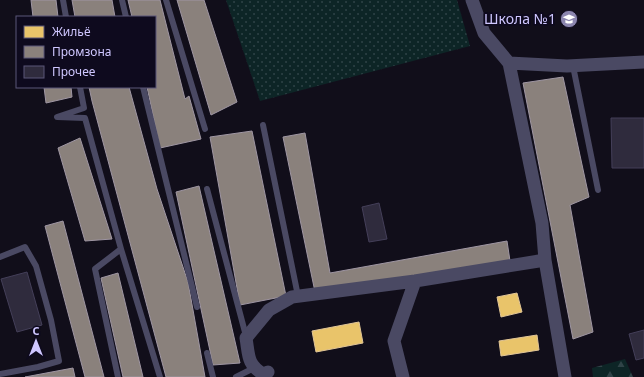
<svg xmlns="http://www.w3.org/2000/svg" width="644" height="377" viewBox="0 0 644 377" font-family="'Noto Sans',sans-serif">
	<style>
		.grass { fill: url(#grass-dots) }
		.forest { fill: url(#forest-firs) }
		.homes { fill: #e9c46a; stroke: #e1c597 }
		.industry { fill: #8a817c; stroke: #9f96a3 }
		.building { fill: #2f2b3d; stroke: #443f59 }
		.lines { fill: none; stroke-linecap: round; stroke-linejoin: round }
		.lane { stroke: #4a4963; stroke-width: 6 }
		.street { stroke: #4a4963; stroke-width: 13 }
		.labels { text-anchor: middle; stroke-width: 4; stroke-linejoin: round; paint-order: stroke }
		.poi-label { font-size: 14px; fill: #cfc7ff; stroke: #0e0a1e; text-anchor: end }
	</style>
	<defs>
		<pattern id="grass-dots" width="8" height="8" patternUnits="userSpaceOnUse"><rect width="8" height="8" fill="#0d2526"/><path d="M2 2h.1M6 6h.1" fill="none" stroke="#2f4347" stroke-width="1.8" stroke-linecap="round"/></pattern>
		<pattern id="forest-firs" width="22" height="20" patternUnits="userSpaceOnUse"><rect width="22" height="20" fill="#0d2526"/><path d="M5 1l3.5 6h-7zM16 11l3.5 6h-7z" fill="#2f4347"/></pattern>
	</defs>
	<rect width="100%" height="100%" fill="#110e1a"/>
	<path class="grass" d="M226,0h231l13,46 -210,55z"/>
	<path class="forest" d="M625,359l8,18h-40l-1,-9z"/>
	<path class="homes" d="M517,293l5,19 -21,5 -4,-20z
		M359,322l4,21 -47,9 -4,-21z
		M537,335l2,15 -38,6 -2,-15z"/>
	<path class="industry" d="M31,0h25l2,17h-25z
		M72,0h40l3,17h-40z
		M128,0h32l25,99 4,-3 12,43 -41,9 -13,-61h8v-70h-23z
		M177,0h27l33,102 -26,13z
		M563,77l26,120 -19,8 23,127 -20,7 -50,-256z
		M44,87h27l1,10 -26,6z
		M89,87h40l28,102 31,93 17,95h-39l-74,-276z
		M252,131l34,165 -46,9 -30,-168z
		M305,133l25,140 177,-32 3,20 -195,31 -32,-155z
		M80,138l32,101 -27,2 -27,-93z
		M199,186l41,177 -27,2 -37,-173z
		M63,221l41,156h-19l-40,-151z
		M118,273l25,104h-20l-22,-99z
		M73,368l2,9h-50z"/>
	<path class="building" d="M611,118h33v50h-32z
		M379,203l8,36 -18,3 -7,-35z
		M27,272l15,53 -25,7 -16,-53z
		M644,330v28l-8,2 -7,-26z"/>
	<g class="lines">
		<path class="lane" d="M63,0l3,17
			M122,0l4,17
			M166,0l39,129
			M573,66l25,124
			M80,87l4,21 -27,9 28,1 36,131 -26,20 23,108
			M143,87l54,220
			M263,125l35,171
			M207,189l39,147
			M121,249l39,128
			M0,257l25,-10 11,19 15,54 8,41 -21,6 -38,7
			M207,353l6,24
			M236,377l18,-9"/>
		<path class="street" d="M472,0l12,33 25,30 58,3 77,-4
			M545,260l20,117
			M268,372l-5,2c-16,-10 -14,-18 -17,-36l23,-28 23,-13 123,-16 130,-21 -3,-37 -33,-160
			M403,377l-9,-36 21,-60"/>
	</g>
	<defs>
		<symbol id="school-disc" viewBox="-11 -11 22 22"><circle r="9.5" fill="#8c86af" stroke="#0e0a1e"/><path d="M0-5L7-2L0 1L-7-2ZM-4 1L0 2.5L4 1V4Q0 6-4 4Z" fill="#fff"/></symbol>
	</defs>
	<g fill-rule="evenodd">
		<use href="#school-disc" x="559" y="9" width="20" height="20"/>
	</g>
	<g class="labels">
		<g class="poi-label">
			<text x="556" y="24">Школа №1</text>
		</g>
	</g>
	<rect x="16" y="16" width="140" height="72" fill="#0e0a1e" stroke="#5b5678"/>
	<rect x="24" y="26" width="20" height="12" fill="#e9c46a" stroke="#5b5678"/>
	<text x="52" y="36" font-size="12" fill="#cfc7ff">Жильё</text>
	<rect x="24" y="46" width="20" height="12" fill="#8a817c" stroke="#5b5678"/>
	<text x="52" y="56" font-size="12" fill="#cfc7ff">Промзона</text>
	<rect x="24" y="66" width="20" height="12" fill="#2f2b3d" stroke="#5b5678"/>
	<text x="52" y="76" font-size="12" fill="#cfc7ff">Прочее</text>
	<g transform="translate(36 341)" stroke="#0e0a1e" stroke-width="3" paint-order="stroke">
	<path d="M0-3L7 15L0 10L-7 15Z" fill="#cfc7ff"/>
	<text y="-6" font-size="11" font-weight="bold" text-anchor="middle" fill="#cfc7ff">С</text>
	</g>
</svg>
